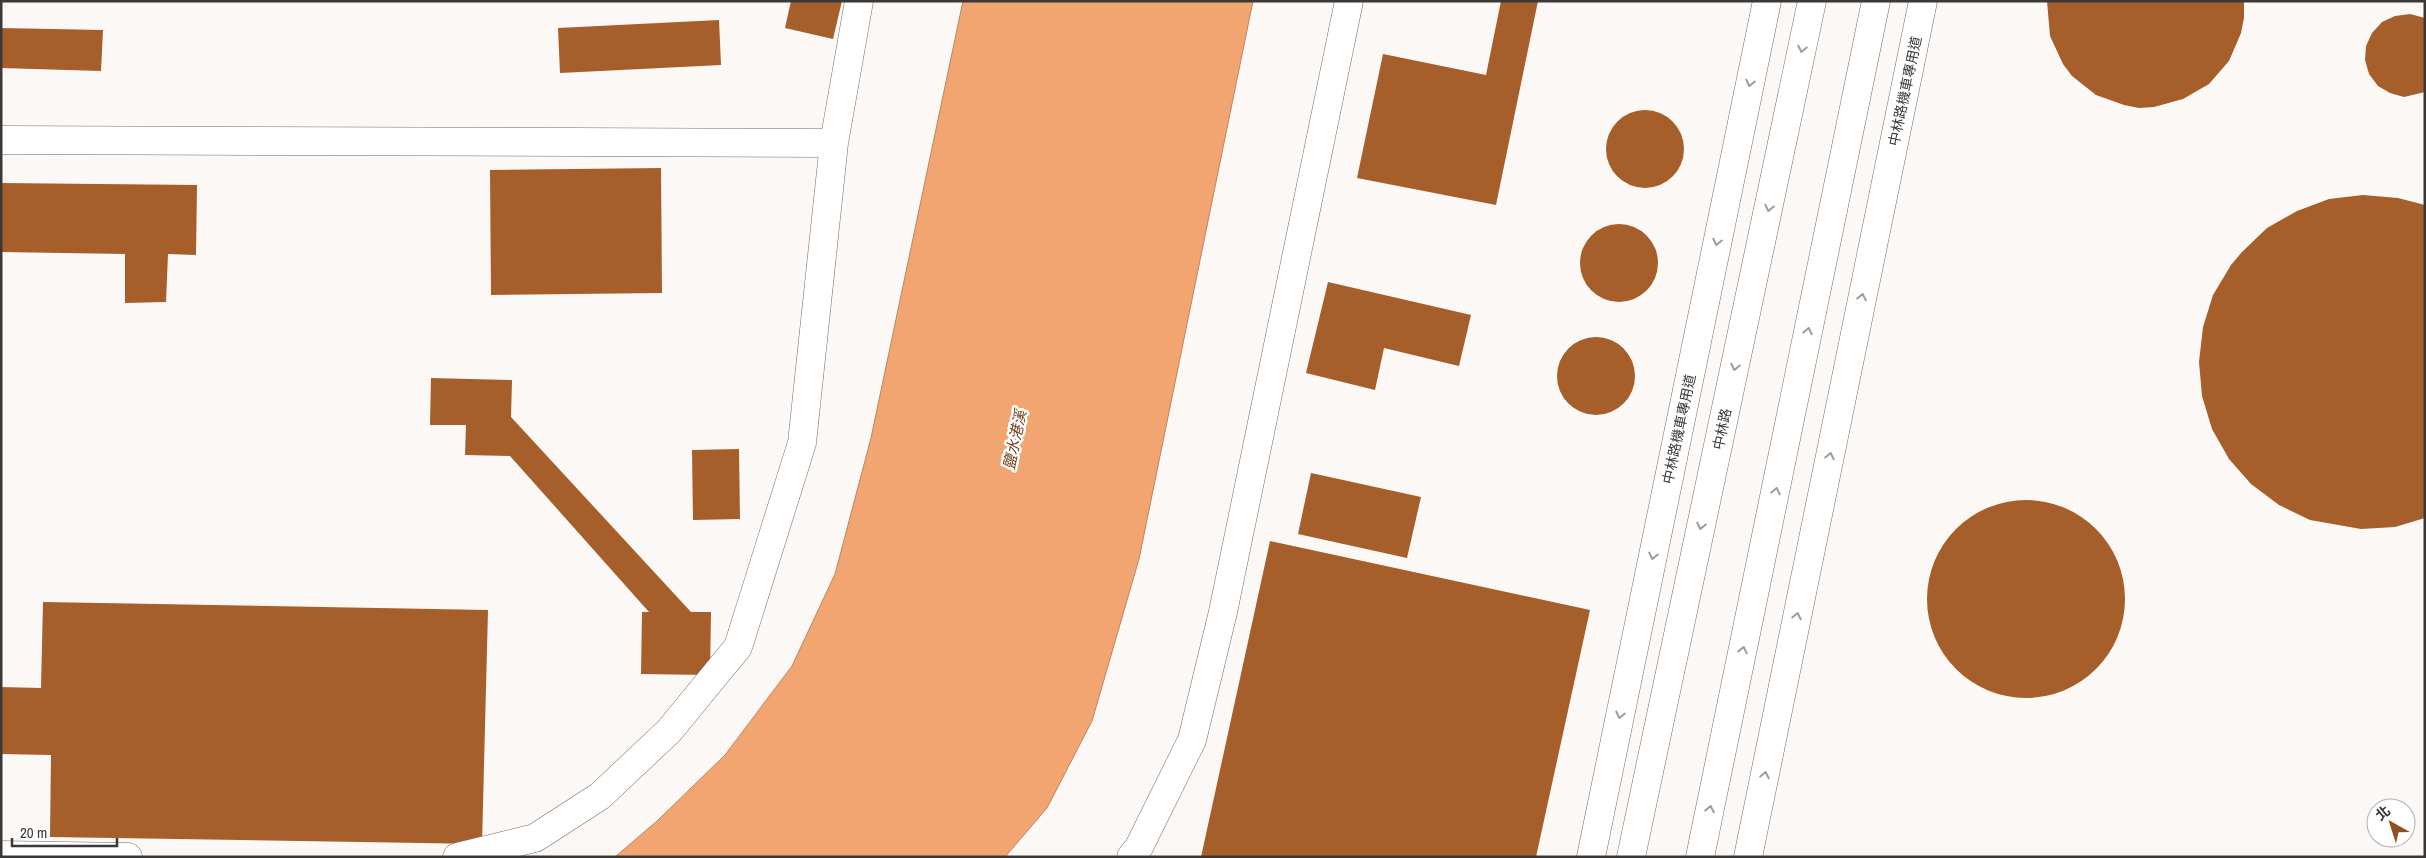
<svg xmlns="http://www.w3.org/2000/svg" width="2426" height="858" viewBox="0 0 2426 858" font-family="'Archivo Narrow','Noto Sans TC',sans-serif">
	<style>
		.water { fill: #f3a571; stroke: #bc8560 }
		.building { fill: #a65e2a }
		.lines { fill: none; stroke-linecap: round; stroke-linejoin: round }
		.minor-casing { stroke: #6f6c6a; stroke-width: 29 }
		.minor { stroke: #fff; stroke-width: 28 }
		.oneway { stroke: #9c9c9c }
		.labels { text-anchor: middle; stroke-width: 5; stroke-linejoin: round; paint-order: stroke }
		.street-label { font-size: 14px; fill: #3a3938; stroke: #fff }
		.water-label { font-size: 15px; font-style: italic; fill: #6f3d17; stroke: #fff }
	</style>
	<rect width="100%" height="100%" fill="#fcf8f6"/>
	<path class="water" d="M963,1h290l-114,558 -47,162 -45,87 -42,49h-390l42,-36 68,-66 67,-89 43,-92 36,-136z"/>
	<path class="building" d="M791,1h51l-9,38 -48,-11z
		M1501,1h37l-42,204 -139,-27 26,-124 103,21z
		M2047,1h197v17l-3,15 -12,28 -20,23 -26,15 -29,8 -15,1 -15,-3 -28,-10 -24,-19 -9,-12 -13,-28z
		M2410,14l15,4v74l-21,5 -14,-4 -12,-7 -9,-12 -4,-14 1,-14 6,-13 10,-11 13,-6z
		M719,20l2,45 -161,8 -2,-45z
		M1,28l102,2 -2,41 -100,-3z
		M1606 149a39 39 0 1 1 78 0a39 39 0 1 1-78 0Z
		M661,168l1,125 -171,2 -1,-125z
		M1,183l196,2 -1,70 -28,-1 -2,48 -41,1v-49l-124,-2z
		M2363,195l35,3 27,7v313l-30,9 -34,2 -51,-9 -31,-15 -28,-21 -22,-25 -17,-30 -10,-33 -3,-34 4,-35 10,-32 18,-30 11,-13 25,-24 30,-17 32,-12z
		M1580 263a39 39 0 1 1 78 0a39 39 0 1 1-78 0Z
		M1328,282l143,33 -12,51 -75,-18 -9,42 -69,-17z
		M1557 376a39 39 0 1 1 78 0a39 39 0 1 1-78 0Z
		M431,378l81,2 -1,37 180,195h20l-1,63 -69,-1 1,-62h7l-139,-156 -45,-1 1,-30h-36z
		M739,449l1,70 -47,1 -1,-70z
		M1311,473l110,24 -14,61 -109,-24z
		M1927 599a99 99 0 1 1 198 0a99 99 0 1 1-198 0Z
		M1270,541l320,69 -54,247h-335z
		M43,602l445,8 -6,234 -432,-7 1,-82 -50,-1v-67l40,1z"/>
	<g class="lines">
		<defs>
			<path id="minor" d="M1,140l833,3
				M1,855l127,2
				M457,857l78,-19 65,-42 69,-65 69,-84 64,-204 32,-300 25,-142
				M1131,857l8,-10 53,-107 31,-128 126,-611
				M1591,857l176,-856
				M1631,857l181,-856
				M1700,857l176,-856
				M1748,857l175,-856"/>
		</defs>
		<use href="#minor" class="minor-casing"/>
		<use href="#minor" class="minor"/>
	</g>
	<defs><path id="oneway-chevron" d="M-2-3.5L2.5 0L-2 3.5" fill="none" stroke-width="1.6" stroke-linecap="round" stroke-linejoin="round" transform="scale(1.25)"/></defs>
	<g class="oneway">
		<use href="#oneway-chevron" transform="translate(1802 49) rotate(102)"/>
		<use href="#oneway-chevron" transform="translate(1750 83) rotate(102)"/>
		<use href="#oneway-chevron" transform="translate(1769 208) rotate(102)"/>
		<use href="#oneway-chevron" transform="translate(1717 242) rotate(102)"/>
		<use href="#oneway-chevron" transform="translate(1862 297) rotate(-78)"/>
		<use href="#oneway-chevron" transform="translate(1808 331) rotate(-78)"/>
		<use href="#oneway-chevron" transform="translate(1735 367) rotate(102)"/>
		<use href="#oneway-chevron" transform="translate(1830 456) rotate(-78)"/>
		<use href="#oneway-chevron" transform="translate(1776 491) rotate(-78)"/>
		<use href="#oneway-chevron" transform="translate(1701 526) rotate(102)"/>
		<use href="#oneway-chevron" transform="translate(1653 556) rotate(102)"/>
		<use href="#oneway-chevron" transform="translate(1797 616) rotate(-78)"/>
		<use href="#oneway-chevron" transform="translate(1743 650) rotate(-78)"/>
		<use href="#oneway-chevron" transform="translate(1620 715) rotate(102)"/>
		<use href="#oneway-chevron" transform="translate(1765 775) rotate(-78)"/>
		<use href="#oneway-chevron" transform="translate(1710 809) rotate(-78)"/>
	</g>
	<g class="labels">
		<g class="street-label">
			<text transform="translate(1905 91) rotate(-78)" y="5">中林路機車專用道</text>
			<text transform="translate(1679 429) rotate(-78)" y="5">中林路機車專用道</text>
			<text transform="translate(1722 429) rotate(-78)" y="5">中林路</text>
		</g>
		<g class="water-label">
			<text transform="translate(1015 440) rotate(-78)" y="5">鹽水港溪</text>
		</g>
	</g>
	<rect width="2426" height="858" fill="none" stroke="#3a3938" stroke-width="5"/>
	<g transform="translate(2391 823) rotate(321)"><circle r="24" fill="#ffffff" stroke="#b0b0af"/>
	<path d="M0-4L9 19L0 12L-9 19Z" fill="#914f1d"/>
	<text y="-8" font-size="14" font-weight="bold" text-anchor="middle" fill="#3a3938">北</text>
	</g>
	<path d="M12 838v8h105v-8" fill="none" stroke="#3a3938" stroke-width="2.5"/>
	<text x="20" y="838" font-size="15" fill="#3a3938" stroke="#ffffff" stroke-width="4" paint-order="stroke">20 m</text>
</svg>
